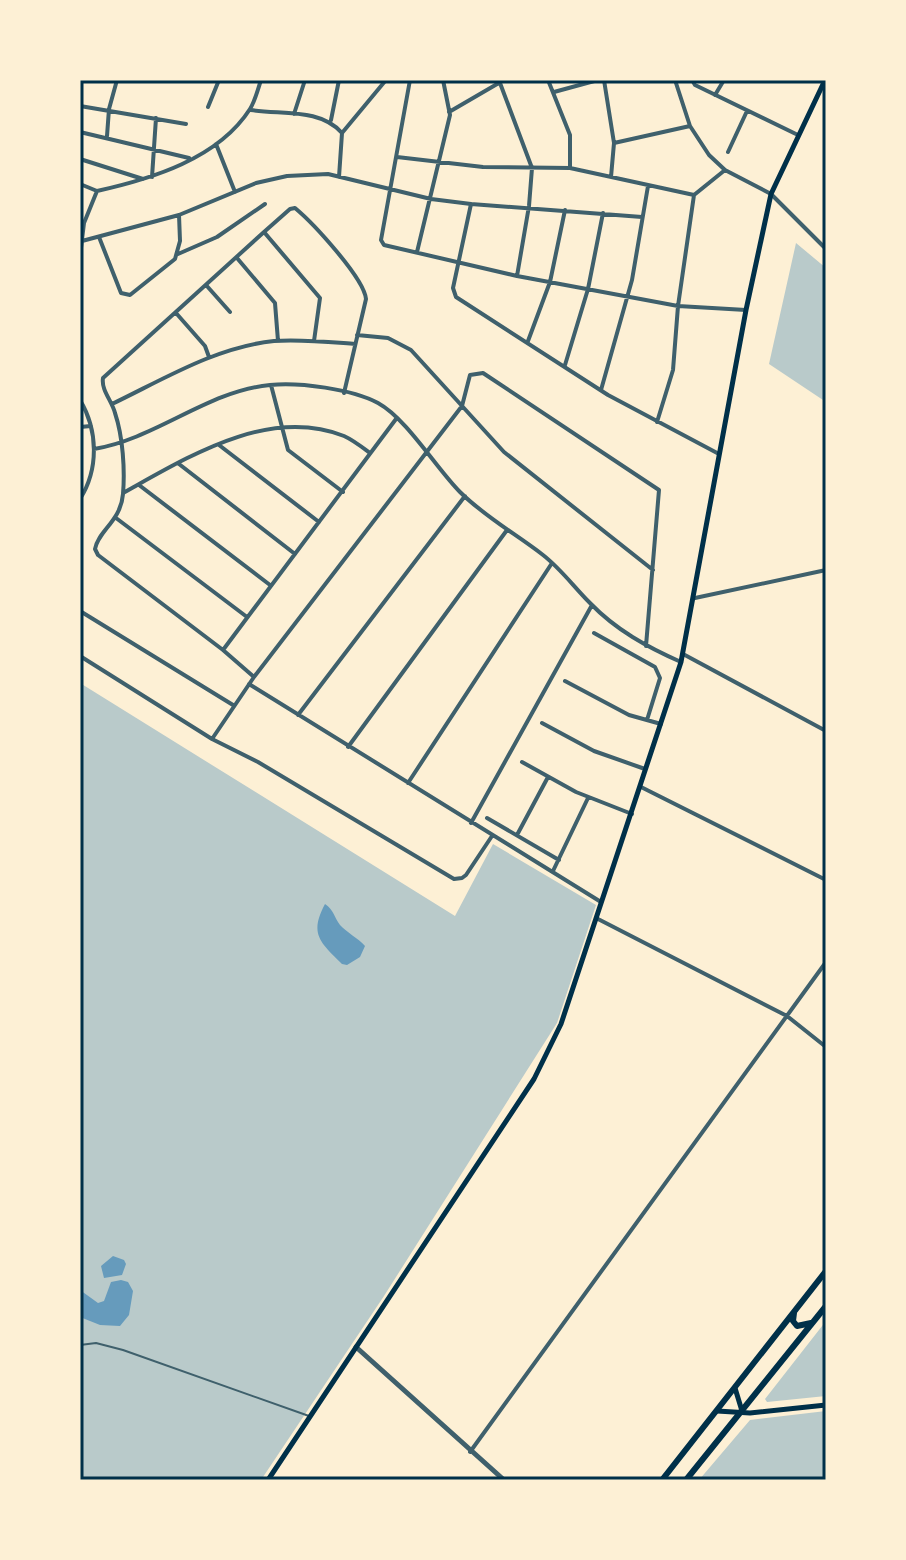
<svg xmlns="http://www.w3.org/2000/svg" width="906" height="1560" viewBox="0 0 906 1560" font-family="'Fira Sans Condensed',sans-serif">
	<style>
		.green { fill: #b9caca }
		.water { fill: #669bbc }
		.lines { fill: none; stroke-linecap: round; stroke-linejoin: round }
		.service { stroke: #3f606c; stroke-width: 2 }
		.minor { stroke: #3f606c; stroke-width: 4 }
		.tertiary { stroke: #3f606c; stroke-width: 5 }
		.secondary { stroke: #003049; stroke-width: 5 }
		.primary { stroke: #003049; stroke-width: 6 }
		.neatline { fill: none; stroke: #003049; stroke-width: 3 }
	</style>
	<rect width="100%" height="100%" fill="#fdf0d5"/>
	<path class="green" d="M796,243l30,25v134l-57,-38z
		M80,683l375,233 38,-72 103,61 -39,118 -173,273 -123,184h-181z
		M826,1321v75l-59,6 -2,-3z
		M826,1411v69h-127l51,-60z"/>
	<path class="water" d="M325,904c9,6 9,13 15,21 6,7 18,13 25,21l-5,11 -13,8 -5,-1c-22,-22 -33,-30 -17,-60z
		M113,1256l11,4 2,4 -4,11 -18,3 -3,-12z
		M121,1280l7,2 5,9 -4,24 -9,11 -20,-1 -20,-8v-27l18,13 6,-2 7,-19z"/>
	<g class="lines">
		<path class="service" d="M80,1345l16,-2 27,7 186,66"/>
		<path class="minor" d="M410,80l-29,160 3,5 133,31 161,30 68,4
			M548,80l22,55v33
			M604,80l10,63 -3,34
			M675,80l15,46 19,29 16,15 46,24 55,55
			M692,80l3,5 103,50
			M500,83l32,85 -3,38 -12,70
			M554,92l44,-12
			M715,95l9,-15
			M80,106l106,18
			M208,107l11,-27
			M251,110c31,5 69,-2 91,23
			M449,112l55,-32
			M294,114l11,-34
			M331,120l8,-40
			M80,132l109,26
			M107,136l2,-27 8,-29
			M614,143l76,-17
			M216,144l19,48
			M728,152l19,-41
			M397,157l86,10 87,1 124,27
			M80,159l63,20
			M152,177l4,-59
			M339,177l3,-44 44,-53
			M80,184l17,7
			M694,195l31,-25
			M471,204l-18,84 3,9 152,98 111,59
			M264,232l56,66 -6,43
			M99,237l22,56 9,2 45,-36 5,-18 -1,-26
			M82,241l97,-26 77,-32 31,-7 41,-2 103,25 40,5 171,13
			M417,252l33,-137 -7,-35
			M178,254l39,-17 48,-33
			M80,256l4,-33 13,-32c54,-12 121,-32 153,-82 5,-8 8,-20 11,-29
			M237,258l38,45 3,38
			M206,285l24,27
			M176,313l29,33 4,11
			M357,335l31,3 23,12 93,102 149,118
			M528,341l22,-59 15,-72
			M565,365l23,-76 15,-76
			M271,385l17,65 55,42
			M601,390l31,-110 16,-94
			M80,400c18,30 19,69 0,99
			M112,404c52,-25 104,-57 162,-63 27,-2 55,1 81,3
			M657,422l16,-52 5,-64 16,-111
			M80,427l11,-1
			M219,445l100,77
			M94,449c62,-10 113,-58 176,-64 29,-3 82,4 108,18 29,16 58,65 82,89 25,25 56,42 83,63 18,14 31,32 47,48 26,27 57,44 91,59
			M179,464l116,90
			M139,485l131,100
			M123,493c65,-36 145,-87 221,-57 9,4 18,11 26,17
			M116,518l131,99
			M695,598l131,-28
			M80,611l153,94
			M594,633l61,34 5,11 -13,42
			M223,650l173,-231
			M683,654l143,77
			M80,656l132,83 46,23 196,117 8,-1 4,-3 26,-39
			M254,677l-31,-27 -125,-95 -3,-6c3,-18 26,-28 28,-55 2,-24 0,-57 -8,-81 -3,-12 -14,-23 -12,-35l161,-146 26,-23 5,-1c18,15 69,70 71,91l-22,94
			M565,681l64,34 32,9
			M249,684l352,218
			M298,715l167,-219
			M542,723l52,28 51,18
			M212,739l42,-62 208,-271 8,-31 13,-2 176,117 -13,156
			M348,747l159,-217
			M522,762l54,30 56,22
			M408,783l144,-220
			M641,787l185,93
			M487,818l72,42
			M471,823l121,-218
			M517,835l31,-58
			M553,871l35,-73
			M598,919l189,97 39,31
			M470,1452l356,-490"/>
		<path class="tertiary" d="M356,1347l148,133"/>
		<path class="secondary" d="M735,1388l7,23
			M717,1411l33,2 76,-8
			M268,1480l266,-401 27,-55 120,-362 65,-352 25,-116 54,-114"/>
		<path class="primary" d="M794,1313l-1,8 4,5 14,-3
			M662,1480l164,-209
			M686,1480l140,-174"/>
	</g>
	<rect width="906" height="1560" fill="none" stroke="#fdf0d5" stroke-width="164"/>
	<rect x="82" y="82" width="742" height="1396" class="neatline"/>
</svg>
